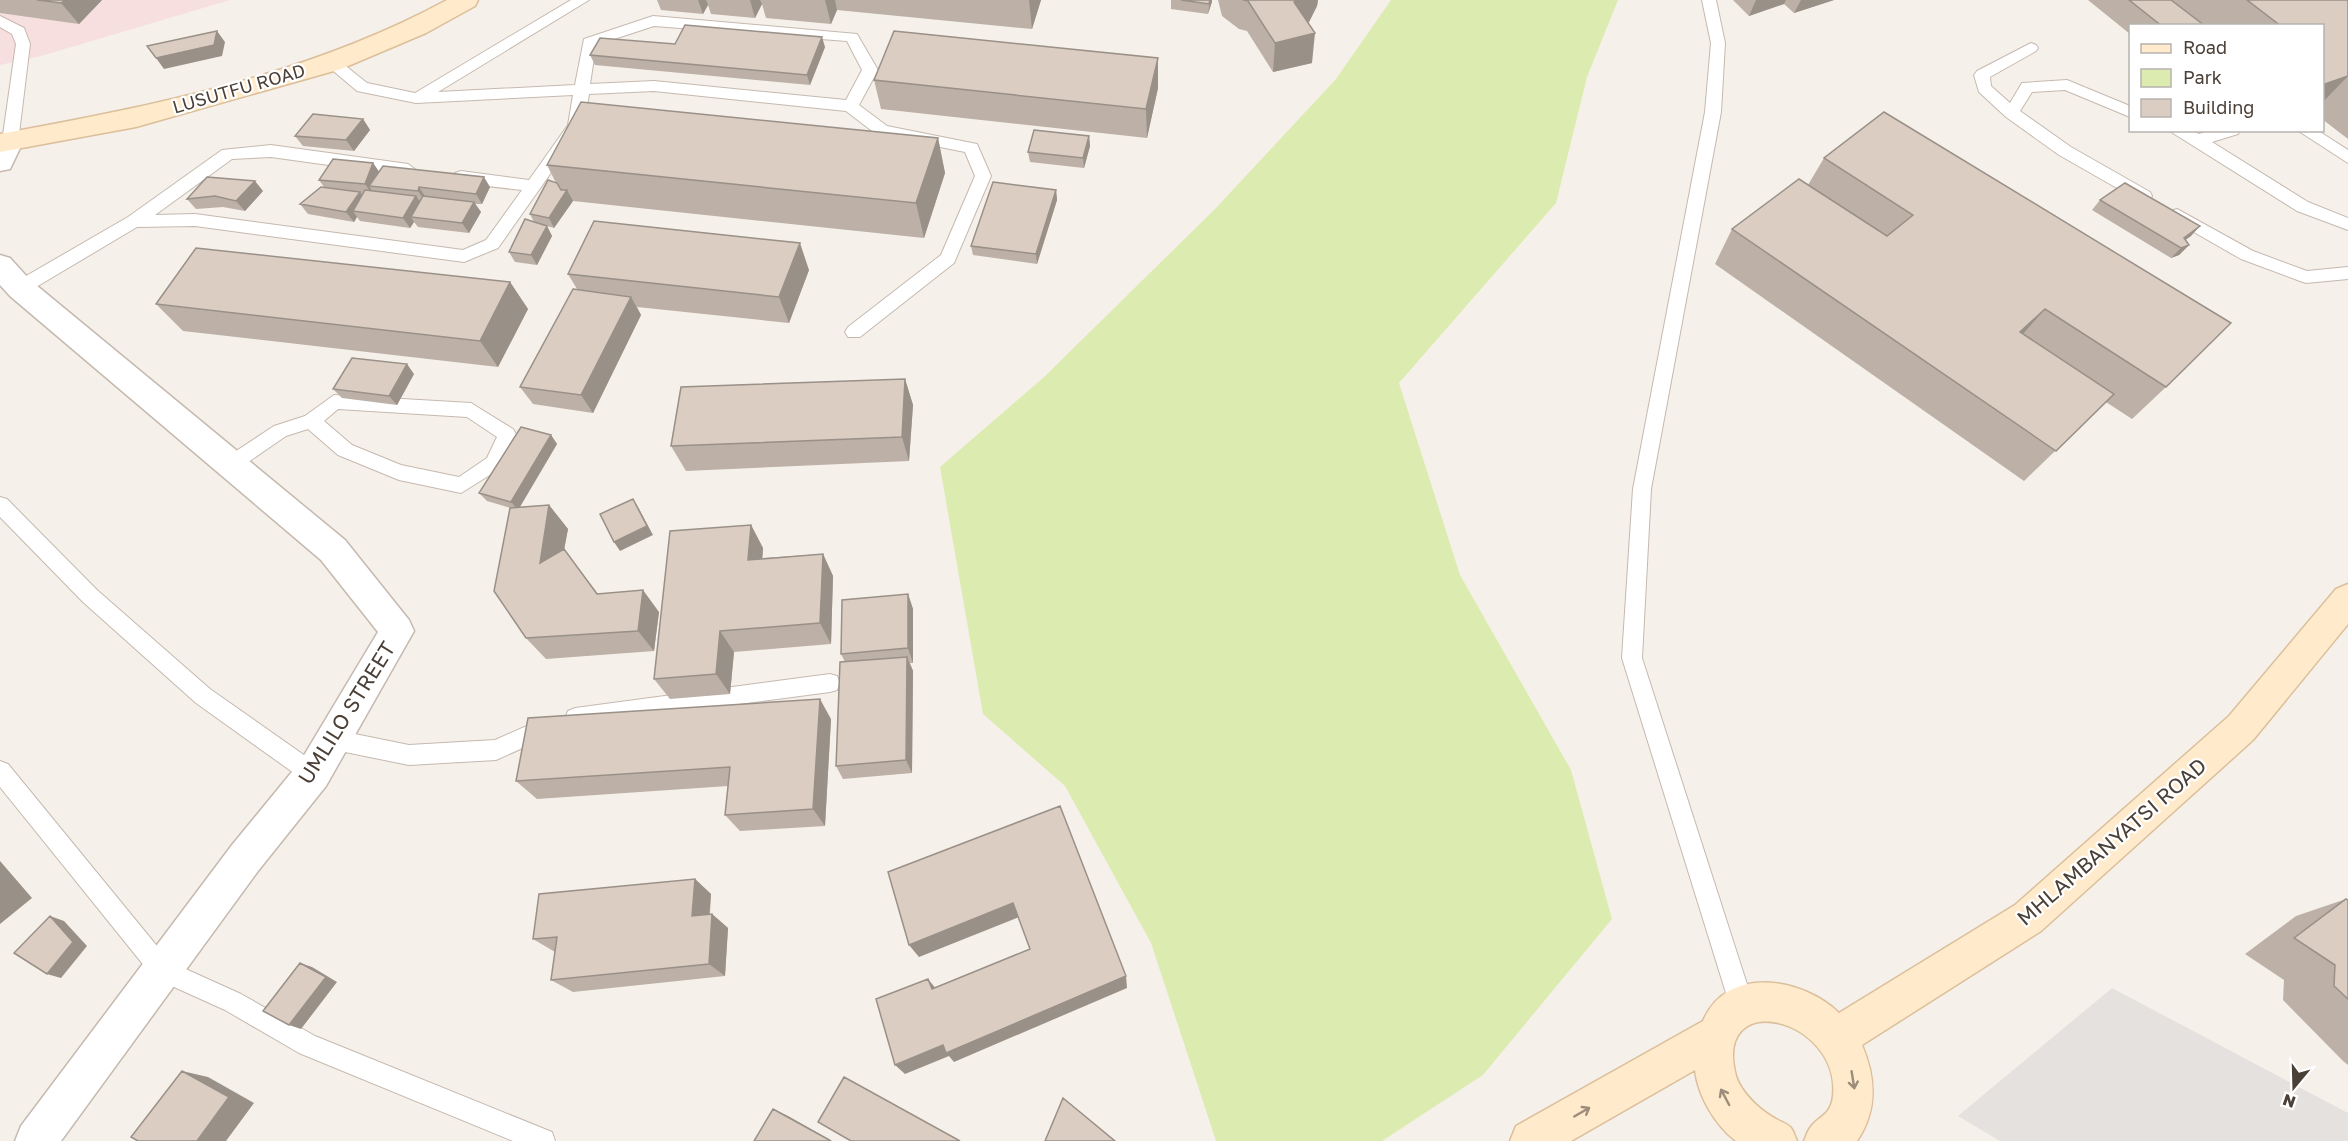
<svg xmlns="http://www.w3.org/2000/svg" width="2348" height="1141" viewBox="0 0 2348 1141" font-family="'Golos Text',sans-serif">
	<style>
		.medical { fill: #f7dedf }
		.green { fill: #dcecb1 }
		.parking { fill: #e4e1df }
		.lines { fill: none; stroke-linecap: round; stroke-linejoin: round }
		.lane-casing { stroke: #c5b9af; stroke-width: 2 }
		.street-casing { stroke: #c5b9af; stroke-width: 3 }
		.secondary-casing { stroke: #dbbf9a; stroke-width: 3 }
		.lane { fill: #fff; fill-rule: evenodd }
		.street { fill: #fff; fill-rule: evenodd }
		.secondary { fill: #ffeacb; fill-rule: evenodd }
		.wall { fill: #bcb0a7 }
		.shaded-wall { fill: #999088 }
		.building { fill: #dbcdc2; stroke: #999088; stroke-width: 1.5 }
		.oneway { stroke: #9c8c7a }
		.labels { text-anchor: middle; stroke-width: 4.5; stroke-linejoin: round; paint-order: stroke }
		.far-street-label { font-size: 18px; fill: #4b4038; stroke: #fff }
		.street-label { font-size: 21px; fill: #4b4038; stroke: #fff }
	</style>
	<rect width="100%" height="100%" fill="#f6f0ea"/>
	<path class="medical" d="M0,0h230l-189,56 -41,9z"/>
	<path class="green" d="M1391,0h227l-31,77 -31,126 -157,180 61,192 111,195 41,149 -129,156 -101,66h-166l-65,-198 -86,-157 -82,-72 -43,-247 103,-89 173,-170 120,-129z"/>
	<path class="parking" d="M2112,988l236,125v28h-348l-42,-25z"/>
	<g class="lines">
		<defs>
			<path id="lane" d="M571,0h18l-151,92 137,-7 9,-46 69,-23 204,18 21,36 -19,35 28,21 90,18 14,32 -37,87 -94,74h-12l-3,-5 3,-5 93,-72 34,-79 -10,-24 -89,-18 -30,-23 -192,-20 -65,3 -5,32 -86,122 -34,14 -269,-36 -58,1 -111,66h-12l-3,-5 3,-5 114,-66 94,-67 49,-5 137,19 8,6 -8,6 -137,-19 -39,2 -77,56 40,-1 268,36 23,-10 36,-50 -61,-7 -6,-2 -2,-4 2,-4 6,-2 68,9 39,-55 5,-30 -157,8 -59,-12 -33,-28 3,-4h10l30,24 48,10zM654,26l193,15 15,29 -16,30 -192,-19 -64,3 6,-39z
				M1702,0h14l9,43 -4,69 -70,377 -9,169 112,348 -4,8 -8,4 -8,-4 -4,-8 -108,-348 11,-169 72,-377 6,-69z
				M0,16l24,12 6,16 -12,98 -8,5 -8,-5 14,-98 -4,-10 -12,-7z
				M2031,43l5,2 2,3 -2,3 -46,26 1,9 19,17 12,-20 45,-3 63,26v11l-65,-27 -33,2 -12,19 51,36 79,45 2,4 -2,4h-12l-79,-45 -53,-38 -27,-25 -5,-17 3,-4z
				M2168,130h23l8,4 13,-4h28l-2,4 -26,8 96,60 40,16v12l-51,-19z
				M2297,130h20l31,20v13z
				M2177,209l76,42 54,20 41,-4v12l-42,4 -6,-2 -59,-22 -70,-40 -2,-4 2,-4z
				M334,395l137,8 42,26 3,5 -15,34 -40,25 -62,-13 -61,-25 -30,-26 -22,7 -48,33 -7,3 -7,-3 -2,-5 2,-5 50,-33 31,-10zM338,409l129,8 30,20 -10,21 -28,19 -58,-12 -49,-20 -28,-24z
				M0,497l7,2 90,91 113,99 111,78 3,7 -3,7 -8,3 -8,-3 -109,-78 -113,-101 -83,-85z
				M830,674l7,2 3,7 -3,7 -7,2 -183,24 -72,12 -7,-3 -3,-7 3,-7 7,-3z
				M547,717l7,3 3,7 -3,7 -58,26 -87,5 -74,-15 -7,-3 -3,-7 3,-7 7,-3 74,15 86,-5z
				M0,761l8,3 162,198 71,32 74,42 237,96 3,9h-42l-214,-88 -74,-43 -71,-32 -154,-191z"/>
			<path id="street" d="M10,133l9,2 4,7 -13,27 -10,2v-35z
				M0,255l10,3 20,22 315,260 64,80 5,11 -88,155 -68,85 -197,270h-46l6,-15 211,-281 68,-83 78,-130 -57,-72 -311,-264 -10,-11z"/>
			<path id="secondary" d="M447,0h31l-3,6 -49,27 -85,36 -205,58 -136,25v-18c153,-28 309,-59 447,-134z
				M2348,584v40l-95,116 -212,191 -179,114c14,33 16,65 -5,96h-53c2,-4 3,-9 6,-13 8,-12 21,-12 23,-32 8,-78 -121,-110 -97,-20 5,17 25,35 40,43 5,3 12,5 15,9 3,4 4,9 6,13h-61c-21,-16 -38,-45 -41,-71l-124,71h-61l6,-15 187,-105c24,-57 100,-43 136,-8l176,-108 214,-189 107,-127z"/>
		</defs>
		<use href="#lane" class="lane-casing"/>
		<use href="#street" class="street-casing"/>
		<use href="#secondary" class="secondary-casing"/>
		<use href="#lane" class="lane"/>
		<use href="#street" class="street"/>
		<use href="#secondary" class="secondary"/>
	</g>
	<path class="wall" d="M0,0h102l-23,24 -79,-11z
		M657,0h384l-9,29 -195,-19 -6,14 -65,-6 -4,-14 -7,14 -44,-4 -3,-9 -5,9 -42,-4z
		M1171,0h41l-4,14 -37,-5z
		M1218,0h100l-1,6 -8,16 -1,1 4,40 -39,9 -26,-41 -8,-2 -17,-13z
		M1733,0h101l-40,13 -10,-9 -35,12z
		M2088,0h260v139l-26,-20v-93h-192v8z
		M675,44l150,3 -15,38 -215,-20 -5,-10z
		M874,80l284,8 -11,50 -266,-29z
		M1884,112l282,275 -34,32 -26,-17 -82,79 -309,-217 17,-35 76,-44 16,-27z
		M363,119l7,11 -16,21 -51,-5 -8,-10z
		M1089,136l1,10 -6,22 -54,-6 -2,-10z
		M938,138l7,35 -21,65 -351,-37 -19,27 -7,-2 5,10 -15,29 -22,-3 -6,-10 25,-30 -4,-8 26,-31 -9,-18z
		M373,163l6,9 111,15 -8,17h-7l6,8 -12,21 -51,-6 -4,-5 -4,6 -50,-7 -3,-4 -3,5 -46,-8 -8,-10 24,-17 -5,-7z
		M1056,190l1,10 -20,64 -64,-9 -2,-9z
		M263,191l-18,20 -22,-4 -27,2 -9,-10z
		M2100,200l91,36 -6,4 4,5 -10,10 -8,3 -79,-48z
		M809,270l-20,53 -152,-16 4,8 -48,98 -60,-9 -13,-17 57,-98 -9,-15z
		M510,282l18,27 -30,58 -315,-36 -27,-27z
		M414,374l-17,31 -55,-7 -9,-9z
		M905,379l8,26 -4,56 -223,10 -15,-25z
		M551,435l6,9 -37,63 29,-2 19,24 -4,21 34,44 61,18 -5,39 -108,8 -20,-21 -15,-130 -24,-7 -8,-8z
		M751,525l12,23 -1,10 61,-4 10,22 -2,68 -97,8 -4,42 -60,5 -16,-20z
		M908,594l5,15v54h-3l3,8 -1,102 -69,6 -7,-13 9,-104 -4,-8z
		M831,719l-6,107 -85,5 -15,-16 3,-29 -191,13 -21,-18z
		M695,879l16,15 -1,20h2l16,14 -3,48 -152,16 -22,-12 4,-28 -22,-13z
		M2346,899l2,1v165l-5,-4 -60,-61 1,-20 -39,-26 51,-38z"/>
	<path class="shaded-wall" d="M65,0h37l-23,24 -18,-21z
		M698,0h8l2,5 -5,9z
		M750,0h10l2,4 -7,14z
		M825,0h10l2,10 -6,14z
		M1029,0h12l-9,29z
		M1210,0h2v2l-4,12z
		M1298,0h20l-1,6 -8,16 -18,9 3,-29z
		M1756,0h30l-2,4 -35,12z
		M1801,0h33l-40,13z
		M217,31l8,11 -3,14 -58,13 -8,-11z
		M1315,33l-3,30 -39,9 2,-29z
		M822,37l3,10 -15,38 -3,-10z
		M1158,58v30l-11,50 -1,-29z
		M2348,76l-26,27v-18z
		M363,119l7,11 -16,21 -8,-11z
		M1089,136l1,10 -6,22 -1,-10z
		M938,138l7,35 -21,65 -8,-35z
		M373,163l7,10 -11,13 4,6 -1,2 -7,-10z
		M484,177l6,10 -8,17 -6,-10z
		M255,181l8,10 -18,20 -9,-10z
		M419,187l7,11 -1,3 -7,-10z
		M567,190l6,11 -19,27 -5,-10z
		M1056,190l1,10 -20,64 -1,-10z
		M360,192l7,10 -14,9 4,6 -3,5 -8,-10z
		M416,196l7,10 -12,11 3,5 -4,6 -7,-10z
		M474,202l7,10 -12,21 -7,-10z
		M547,226l5,10 -15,29 -6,-10z
		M2200,226l-9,10 -14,10 7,-8z
		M800,243l9,27 -20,53 -10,-26z
		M2189,245l-10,10 -8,3 10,-10z
		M510,282l18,27 -30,58 -18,-26z
		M631,297l10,18 -48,98 -12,-18z
		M2045,309l-29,33 4,-10z
		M407,364l7,10 -17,31 -8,-9z
		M905,379l8,26 -4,56 -7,-24z
		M551,435l6,9 -39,66 -7,-8z
		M633,499l5,8 15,28 -33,16 -6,-9z
		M549,505l19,24 -4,21 50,65 -17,-21 -57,-31z
		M751,525l12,23 -2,34 -13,-22z
		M823,554l10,22 -2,68 -11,-21z
		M643,590l16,22 -5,39 -16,-20z
		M908,594l5,15v54l-5,-15z
		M720,631l14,21 -4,42 -14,-20z
		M907,657l6,14 -1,102 -6,-13z
		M820,699l11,20 -6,107 -12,-17z
		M0,861l32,37 -32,26z
		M695,879l16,15 -3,35 -16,-13z
		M1013,903l6,14 -100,40 -10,-12z
		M712,914l16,14 -3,48 -16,-12z
		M50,916l14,5 23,25 -26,32 -14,-4z
		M300,963l12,4 25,15 -36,47 -12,-4z
		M1126,976l1,12 -173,74 -5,-6 -44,18 -10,-9 48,-20z
		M928,979l9,11 -5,-1z
		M182,1071l26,6 46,26 -28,38h-29z
		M773,1109l15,7 44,25h-1z"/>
	<path class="building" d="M37,0h28l-4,3z
		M1181,0h29l-1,4z
		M1243,0h55l-4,2 21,31 -40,10 -27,-42z
		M2129,0h42l34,26h-43z
		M2247,0h101v76l-26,9v-59h-41z
		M685,25l137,12 -15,38 -217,-20 10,-17 75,6z
		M217,31l-3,14 -58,13 -9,-12z
		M894,31l264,27 -12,51 -272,-29z
		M581,102l357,36 -22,65 -369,-38z
		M1884,112l347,211 -65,64 -121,-78 -25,23 94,62 -58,57 -324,-222 67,-50 88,57 26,-21 -89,-57z
		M313,114l50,5 -17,21 -51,-4z
		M1034,130l55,6 -6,22 -55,-6z
		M333,159l40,4 -8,21 -46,-4z
		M383,166l101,11 -8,17 -57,-7 -1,4 -49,-5z
		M207,177l48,4 -19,20 -21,-5 -28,3z
		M548,180l9,3 4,7h6l-18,28 -19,-4z
		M993,182l63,8 -20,64 -65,-8z
		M2125,183l75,43 -16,12 5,7 -8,3 -81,-48z
		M321,187l39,5 -14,20 -46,-8z
		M365,190l51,6 -13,22 -50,-7z
		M423,196l51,6 -12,21 -51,-6z
		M525,219l22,7 -16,29 -22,-3z
		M594,221l206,22 -21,54 -211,-23z
		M196,248l314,34 -30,59 -324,-37z
		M573,289l58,8 -50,98 -61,-8z
		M352,358l55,6 -18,32 -56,-7z
		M905,379l-3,58 -231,9 10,-59z
		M521,427l30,8 -40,67 -32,-9z
		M633,499l14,27 -33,16 -14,-28z
		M549,505l-9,58 24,-14 33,45 46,-4 -5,41 -112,7 -32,-47 16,-83z
		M751,525l-3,35 75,-6 -3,69 -100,8 -4,43 -62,5 16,-148z
		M908,594v54l-67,6 1,-54z
		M907,657l-1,103 -70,6 4,-104z
		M820,699l-7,110 -88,6 5,-48 -214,14 12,-63z
		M1060,806l66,170 -180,77 -3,-8 -48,20 -19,-66 52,-20 4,10 98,-40 -17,-46 -104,42 -21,-73z
		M695,879l-3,37 20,-2 -3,50 -158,16 6,-43 -24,2 6,-45z
		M2346,899l2,1v99l-14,-13 1,-21 -41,-27z
		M50,916l23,26 -26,32 -33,-21z
		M300,963l26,14 -37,48 -26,-14z
		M182,1071l47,26 -32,44h-59l-7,-4z
		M844,1077l116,64h-109l-33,-19z
		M1063,1098l52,43h-70z
		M773,1109l58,32h-77z"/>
	<defs><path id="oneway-shaft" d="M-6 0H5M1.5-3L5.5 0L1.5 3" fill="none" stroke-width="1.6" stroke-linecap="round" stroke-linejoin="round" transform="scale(1.5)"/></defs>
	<g class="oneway">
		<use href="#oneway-shaft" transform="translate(1853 1080) rotate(81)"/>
		<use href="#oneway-shaft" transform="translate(1725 1097) rotate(-118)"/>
		<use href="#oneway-shaft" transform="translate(1582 1112) rotate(-30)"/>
	</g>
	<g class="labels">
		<g class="far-street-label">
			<text transform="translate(239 89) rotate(-16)" y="6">LUSUTFU ROAD</text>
		</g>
		<g class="street-label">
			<text transform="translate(347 713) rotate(-58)" y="7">UMLILO STREET</text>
			<text transform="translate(2112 842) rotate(-41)" y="7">MHLAMBANYATSI ROAD</text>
		</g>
	</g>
	<rect x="2129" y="24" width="195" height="108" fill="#ffffff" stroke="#b7b3af" stroke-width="1.5"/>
	<rect x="2141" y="44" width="30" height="9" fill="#ffeacb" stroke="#b7b3af" stroke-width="1.5"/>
	<text x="2183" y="54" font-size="18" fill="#4b4038">Road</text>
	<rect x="2141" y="69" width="30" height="18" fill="#dcecb1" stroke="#b7b3af" stroke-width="1.5"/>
	<text x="2183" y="84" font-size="18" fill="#4b4038">Park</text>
	<rect x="2141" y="99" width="30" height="18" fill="#dbcdc2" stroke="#b7b3af" stroke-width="1.5"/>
	<text x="2183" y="114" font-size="18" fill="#4b4038">Building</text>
	<g transform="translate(2294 1087) rotate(199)" stroke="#ffffff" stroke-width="4.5" paint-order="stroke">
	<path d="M0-4.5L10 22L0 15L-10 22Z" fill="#4b4038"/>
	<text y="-9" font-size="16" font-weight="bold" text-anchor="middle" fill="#4b4038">N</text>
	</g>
</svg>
